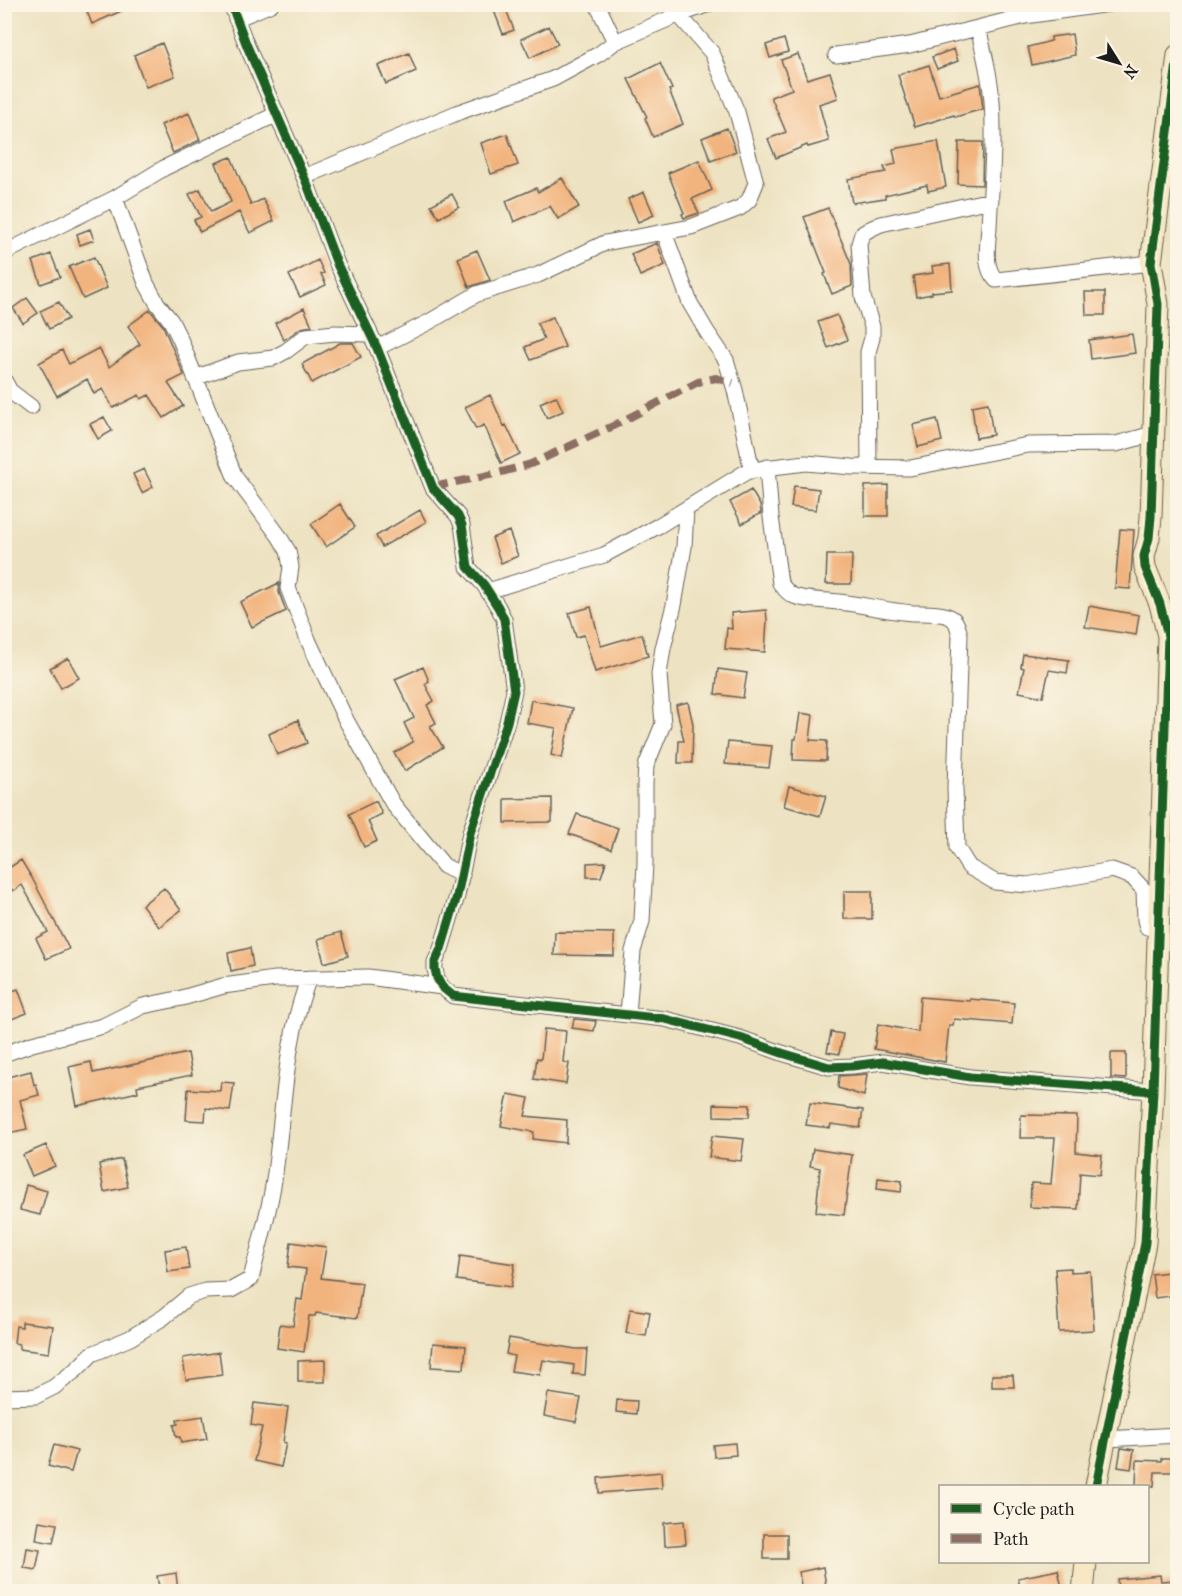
<svg xmlns="http://www.w3.org/2000/svg" width="1182" height="1596" viewBox="0 0 1182 1596" font-family="'IM FELL French Canon',serif">
	<style>
		.building { fill: #f2b47e }
		.lines { fill: none; stroke-linecap: round; stroke-linejoin: round }
		.street-casing { stroke: #656156; stroke-width: 17 }
		.secondary-casing { stroke: #656156; stroke-width: 23 }
		.street { stroke: #fff; stroke-width: 15 }
		.secondary { stroke: #f7e8c3; stroke-width: 21 }
		.quiet { stroke: #8d6e63; stroke-width: 8; stroke-dasharray: 15 8; stroke-linecap: butt }
		.cycleway-casing { stroke: #fcf5e5; stroke-width: 13 }
		.cycleway { stroke: #1b5e20; stroke-width: 9 }
	</style>
	<rect width="100%" height="100%" fill="#fcf5e5"/>
	<filter id="ink" filterUnits="userSpaceOnUse"><feTurbulence type="fractalNoise" baseFrequency=".0167" numOctaves="2"/><feDisplacementMap in="SourceGraphic" scale="12" xChannelSelector="R" yChannelSelector="G"/><feConvolveMatrix kernelMatrix="1 2 1 2 8 2 1 2 1" color-interpolation-filters="sRGB"/></filter>
	<filter id="wash" filterUnits="userSpaceOnUse"><feTurbulence type="fractalNoise" baseFrequency=".008" numOctaves="4" result="noise"/><feDisplacementMap in="SourceGraphic" scale="24" xChannelSelector="R" yChannelSelector="G"/><feGaussianBlur stdDeviation="1.35" result="paint"/><feColorMatrix in="noise" values="0 0 0 0 0 0 0 0 0 0 0 0 0 0 0 0 0 1.4 0 .05"/><feComposite in="paint" operator="in"/></filter>
	<g filter="url(#wash)">
		<rect width="100%" height="100%" fill="#ede2c1"/>
		<g id="blocks">
			<path class="building" d="M84,4h53l-45,20z
				M501,4h3l10,26 -11,4 -10,-26z
				M549,26l9,18 -28,14 -9,-19z
				M1072,34l3,21 -43,10 -4,-18 23,-6v-4z
				M784,39l4,13 -18,6 -4,-13z
				M162,43l13,33 -29,11 -12,-32z
				M954,49l4,12 -21,8 -5,-12z
				M409,53l7,18 -30,13 -8,-18z
				M798,54l9,25 23,-7 8,26 -19,6 10,37 -21,6 -1,-2 -31,13 -8,-19 18,-7 -15,-35 21,-8 -11,-29z
				M660,63l12,26 -3,1 14,34 -30,13 -8,-19 2,-1 -19,-38z
				M929,65l10,31 41,-12 3,25 -28,8 -1,-2 -39,12 -17,-52z
				M189,113l11,27 -27,13 -12,-28z
				M727,128l9,23 -25,10 -9,-23z
				M507,134l11,31 -27,9 -10,-31z
				M938,141l8,46 -18,4 -1,-6 -42,10v3l-33,5 -4,-24 38,-7 -2,-5 12,-3 -3,-15z
				M959,142h24l-1,43 -24,-1z
				M231,157l20,48 12,-6 11,22 -24,12 -11,-21 -39,20 -6,-12 7,-3 -12,-23 11,-5 11,23 20,-10 -15,-39z
				M699,160l13,30 -20,9 7,14 -15,5 -2,-4 2,-1 -16,-40z
				M562,178l17,29 -21,12 -8,-13 -36,16 -8,-21 30,-13 2,4z
				M644,192l10,23 -16,7 -10,-23z
				M452,194l7,13 -20,11 -8,-13z
				M828,208l23,56 1,22 -20,8 -8,-20 2,-1 -22,-56z
				M90,229l4,11 -14,5 -3,-11z
				M657,243l8,22 -25,11 -9,-22z
				M477,250l13,30 -21,7 -11,-29z
				M51,254l9,23 -19,7 -8,-23z
				M94,257l13,31 -24,11 -14,-32z
				M318,260l6,13 -3,1 5,11 -26,12 -11,-22z
				M950,264l2,26 -20,2v2l-16,3 -3,-21 20,-3 -1,-7z
				M1085,292h20v23h-19z
				M27,298l11,15 -15,10 -10,-15z
				M59,302l9,17 -19,10 -9,-18z
				M304,308l8,18 -11,2 -17,12 -9,-17z
				M150,310l13,16 21,49 -16,8 15,23 -19,12 -15,-23 -8,4 -2,-4 -26,13 -10,-19 -9,5 -7,-15 -30,17 -18,-33 23,-13 7,14 30,-16 10,19 31,-23 -12,-18z
				M837,315l10,25 -19,8 -10,-26z
				M553,317l12,30 -34,13 -6,-13 19,-8 -7,-16z
				M1132,334l3,19 -44,6 -2,-19z
				M340,343h13l8,14 -49,26 -10,-19z
				M490,395l14,31 2,-1 14,29 -19,9 -17,-38 -8,4 -11,-22z
				M556,396l7,15 -16,7 -7,-15z
				M988,403l5,32 -17,3 -4,-32z
				M104,417l8,14 -14,8 -8,-15z
				M937,419l5,22 -24,6 -5,-22z
				M144,469l9,18 -11,6 -9,-19z
				M888,485v31h-23v-30z
				M794,486l25,3 -3,21 -25,-3z
				M751,490l9,15 1,8 -19,11 -12,-22z
				M340,504l15,23 -29,20 -15,-23z
				M420,510l6,12 -44,25 -6,-11z
				M1120,529l14,1 -4,59 -15,-1z
				M509,531l9,25 -17,7 -9,-25z
				M827,555h25l-1,29h-25z
				M279,583v9l7,19 -34,16 -12,-25z
				M1089,606l50,9 -3,20 -51,-8z
				M591,607l10,39 41,-12 6,22 -53,16 -11,-37 -8,2 -7,-24z
				M766,610l1,10 -2,32 -40,-3 2,-21 5,1 -1,-16z
				M1023,654l46,6 -2,13 -18,-3 -6,27 -24,-5 5,-24 -3,-1z
				M68,658l11,20 -18,10 -11,-20z
				M423,667l6,14 -4,3 9,17 -7,4 9,18 -6,3 13,21 -38,24 -11,-18 19,-11 -9,-19 10,-5 -19,-39z
				M718,669l29,4 -4,25 -28,-4z
				M531,700l42,8 -11,50 -11,-3 5,-27 -29,-5z
				M688,702l5,22 -1,39h-14l1,-22h5l-8,-36z
				M800,713l13,2 -3,25 17,1 -1,20 -33,-1 1,-21h2z
				M298,720l9,23 -30,12 -8,-21z
				M728,742l44,4 -3,22 -44,-4z
				M789,786l37,10 -6,20 -36,-10z
				M552,798v24l-47,1v-24z
				M376,801l6,13 -14,7 9,20 -13,6 -15,-33z
				M577,814l41,14 -7,21 -42,-15z
				M21,860l11,18 37,71 -23,10 -10,-21 12,-6 -26,-47 -9,6 -9,-13v-7z
				M606,862l-5,15h-14v-14z
				M164,888l17,22 -22,17 -17,-22z
				M844,891h28v28h-28z
				M341,932l7,24 -24,7 -6,-24z
				M555,932l59,1v23l-60,-1z
				M250,948l3,18 -22,5 -3,-18z
				M18,989l9,24 -23,9v-28z
				M920,997l50,4v-2l44,4 -2,21 -58,-5 -1,6h-4l-4,37 -71,-13 4,-25 40,8z
				M574,1019l22,2 -2,10 -22,-3z
				M544,1029l22,2 -3,31 6,1 -3,21 -32,-5 3,-21 4,1z
				M831,1032l12,2 -4,20 -12,-2z
				M188,1053l4,22 -55,11 1,6 -61,14 -8,-39 22,-5 2,11z
				M1111,1053h15v26l-15,-1z
				M31,1071l3,14 2,-1 3,11 -19,5 7,29 -23,5v-56z
				M867,1074l-3,22 -26,-8 1,-12z
				M221,1082l13,1 -4,28 -24,-3 -1,13 -19,-1 2,-31 32,2z
				M508,1094l21,4 -4,18 42,4 -1,23 -33,-4 1,-7 -33,-6z
				M810,1103l53,7 -3,18 -29,-4 -1,4 -24,-3z
				M714,1104l36,1 -1,12 -35,-1z
				M1021,1115l56,1 -1,36 26,3 -2,20 -20,-2 -2,36 -48,-2 1,-24 20,1 4,-46h-35z
				M712,1136l32,3 -3,22 -32,-4z
				M46,1145l9,21 -23,10 -9,-21z
				M813,1149l39,6 -8,60 -28,-3 4,-44 -10,-2z
				M122,1159l6,28 -24,5 -5,-28z
				M878,1178l24,3 -1,11 -24,-3z
				M26,1185l21,6 -7,24 -20,-5z
				M291,1242l35,5 -5,31 41,5 -5,35 -41,-5 -1,3h-6l-5,36 -27,-4 3,-24 13,2 4,-27 5,1 4,-31 -18,-2z
				M186,1247l3,22 -21,3 -3,-22z
				M460,1256l55,8 -4,23 -54,-7z
				M1071,1268v4l19,-1 4,59 -35,2 -4,-63z
				M1178,1271v24l-23,3 -3,-24z
				M630,1309l20,3 -4,24 -20,-3z
				M22,1322l31,4 -4,27 -30,-4v-5l-5,-1 2,-17 6,1z
				M509,1338l67,11h11l-2,26 -12,-1 1,-9 -31,-5 -3,15 -29,-4 3,-15 -8,-2z
				M433,1343l33,3 -2,23 -33,-2z
				M219,1352l3,23 -36,5 -3,-22z
				M325,1360v22h-27v-21z
				M992,1375h21l1,12h-22z
				M548,1393l33,5 -5,24 -32,-6z
				M617,1400l20,1 -1,13 -20,-2z
				M254,1403l34,4 -5,35 3,1 -5,24 -27,-6 8,-34 -11,-2z
				M203,1416l4,23 -26,4 -1,-6h-4l-2,-12 4,-1 -1,-4z
				M735,1443l1,12 -22,2 -1,-12z
				M54,1445l23,6 -6,21 -23,-6z
				M1121,1448l13,2 -3,19 -13,-2z
				M1162,1458h16v14h-23l-1,14h-18l1,-26 25,1z
				M661,1472l1,16 -63,5 -1,-15z
				M39,1521l18,3 -4,19 -17,-3z
				M684,1521l2,23 -21,2 -1,-23z
				M764,1534h23v25h-23z
				M27,1548l13,2 -4,20 -12,-2z
				M823,1567l4,25h-25l-3,-20z
				M1058,1570l5,22h-42l-3,-14z
				M176,1573l2,19h-18l-3,-16z
				M1160,1575l1,6 17,-1v12h-60l-1,-13z"/>
		</g>
	</g>
	<g filter="url(#ink)">
		<use href="#blocks" fill-opacity="0" stroke="#656156" stroke-width="1.5"/>
		<g class="lines">
			<defs>
				<path id="street" d="M231,4l16,42 60,138 30,80 40,84 56,140 25,28 4,9 6,42 16,18 14,22 6,12 10,72 -7,31 -37,111 -13,63 -16,53 -6,13v7l2,9 5,9 11,9 212,23 75,19 42,15 47,14 23,-1 31,-4 87,15 183,14
					M236,19l35,-15
					M978,28c6,24 12,48 14,73 3,42 -1,84 -3,126 -1,17 -6,40 7,53l155,-17
					M615,42l58,-25 36,-13
					M836,55l74,-10 115,-29 84,-12
					M304,177l155,-65 94,-33 46,-25 16,-12 -18,-38
					M115,198l31,85 11,20 14,18 9,18 55,138 44,59 9,15 3,16 -3,21 21,54 37,78 47,84 51,62 18,9
					M664,232l26,71 17,29 19,28 9,30 17,81
					M4,253l111,-55 49,-30 113,-54
					M377,348l52,-26 48,-28 61,-19 67,-32 86,-16 49,-19 9,-8 7,-17 -19,-71 -25,-59 -33,-38
					M195,378l43,-16 35,-4 13,-7 20,-15 29,-3 34,1
					M4,380l6,11 21,16
					M767,467l4,50 9,66c4,5 8,11 14,13 13,5 31,4 45,6 25,3 49,9 74,11 10,0 33,-1 40,6 5,4 5,11 7,16l-5,153 2,60 12,19 26,15 32,3 85,-15 20,7 12,13 1,30 2,7 11,2
					M869,467l-1,-115 4,-14v-11l-9,-30 -4,-53 3,-10 8,-5 11,-5 110,-24
					M488,591l116,-36 54,-29 88,-54 18,-4 42,-5 46,4 58,1 118,-23 88,-1 37,-10
					M628,1015l5,-64 9,-30 3,-58v-79l1,-18 17,-42 -4,-50 4,-26 11,-43 10,-58 2,-38
					M4,1054l28,-10 71,-18 40,-20 39,-8 41,-12 52,-7 93,-2 74,10
					M4,1397l32,-1 18,-9 23,-18 15,-15 38,-16 34,-21 25,-21 16,-5 26,-1 20,-11c8,-33 18,-66 23,-99 10,-67 10,-138 35,-202
					M1106,1439l72,-4"/>
				<path id="secondary" d="M1096,1486l49,-243 8,-152 15,-455 -8,-32 -15,-37 -1,-11 5,-18 2,-21 7,-213 -7,-41 27,-208
					M1083,1592l3,-30"/>
			</defs>
			<use href="#street" class="street-casing"/>
			<use href="#secondary" class="secondary-casing"/>
			<use href="#street" class="street"/>
			<use href="#secondary" class="secondary"/>
			<path class="quiet" d="M433,487l61,-13 37,-10 80,-37 87,-45 18,-4 17,5"/>
			<defs>
				<path id="cycleway" d="M231,4l16,42 60,138 30,80 40,84 56,140 25,28 4,9 6,42 16,18 14,22 6,12 10,72 -7,31 -37,111 -13,63 -16,53 -6,13v7l2,9 5,9 11,9 212,23 75,19 42,15 47,14 23,-1 31,-4 87,15 183,14
					M1096,1486l49,-243 8,-152 15,-455 -8,-32 -15,-37 -1,-11 5,-18 2,-21 7,-213 -7,-41 27,-208"/>
			</defs>
			<use href="#cycleway" class="cycleway-casing"/>
			<use href="#cycleway" class="cycleway"/>
		</g>
	</g>
	<rect width="1182" height="1596" fill="none" stroke="#fcf5e5" stroke-width="24"/>
	<rect x="939" y="1485" width="210" height="78" fill="#fcf5e5" stroke="#a29e95" stroke-width="1.5"/>
	<rect x="951" y="1504" width="30" height="9" fill="#1b5e20" stroke="#a29e95" stroke-width="1.5"/>
	<text x="993" y="1515" font-size="18" fill="#1c1c1c">Cycle path</text>
	<rect x="951" y="1534" width="30" height="9" fill="#8d6e63" stroke="#a29e95" stroke-width="1.5"/>
	<text x="993" y="1545" font-size="18" fill="#1c1c1c">Path</text>
	<g transform="translate(1119 63) rotate(127)" stroke="#fcf5e5" stroke-width="4.5" paint-order="stroke">
	<path d="M0-4.5L10 22L0 15L-10 22Z" fill="#1c1c1c"/>
	<text y="-9" font-size="16" font-weight="bold" text-anchor="middle" fill="#1c1c1c">N</text>
	</g>
</svg>
